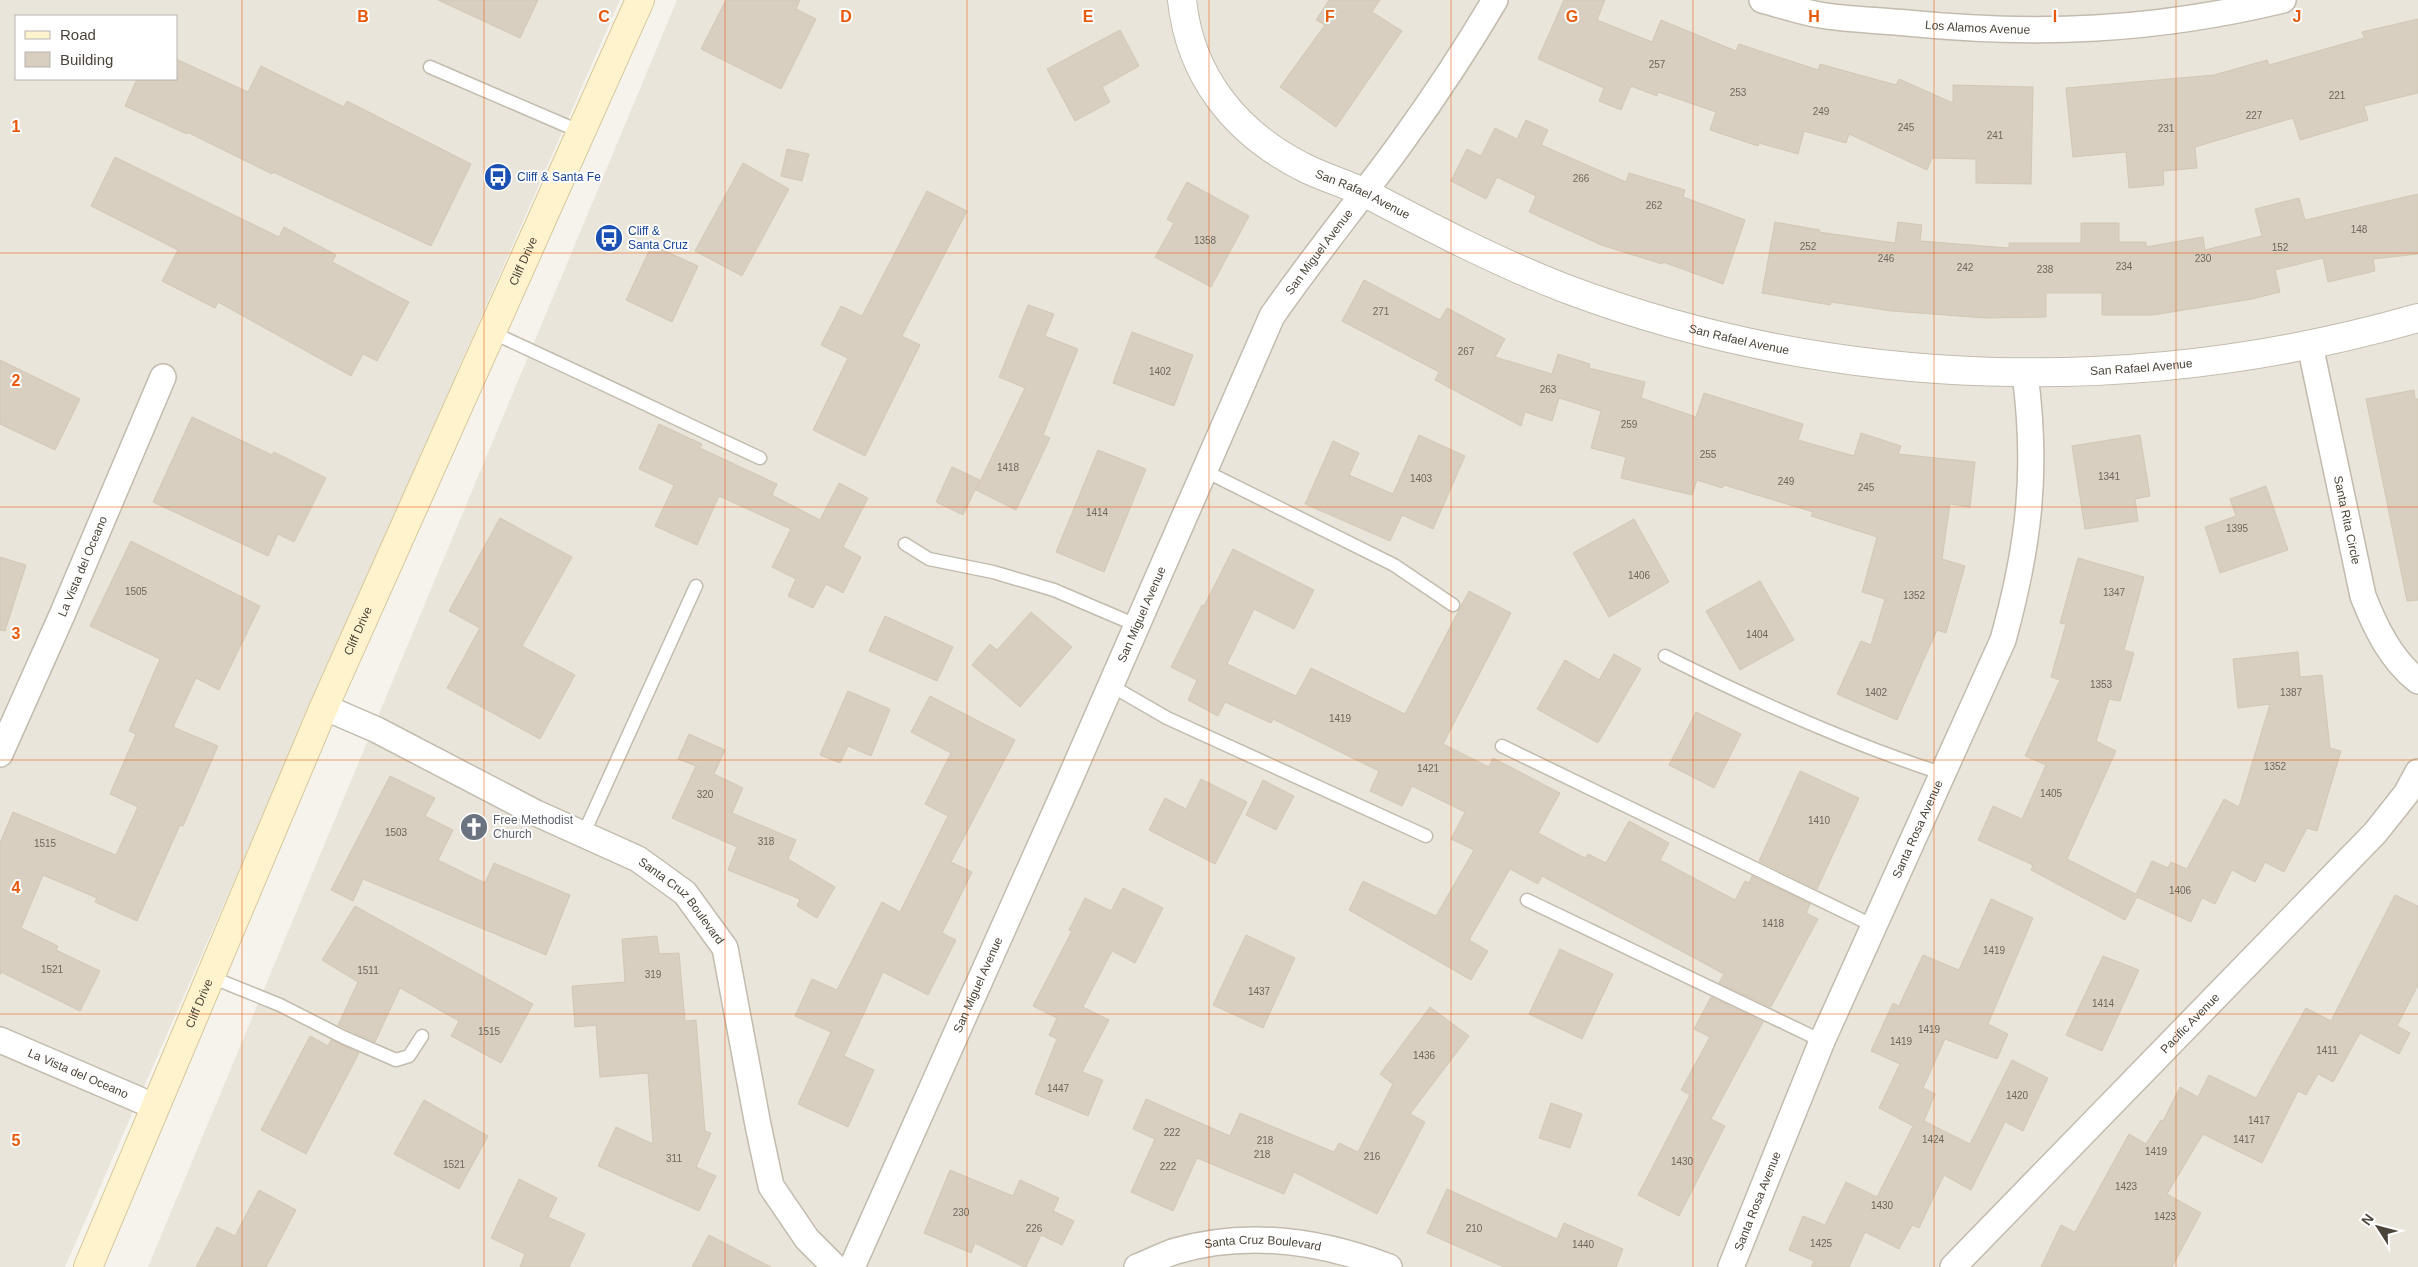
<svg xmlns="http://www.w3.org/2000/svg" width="2418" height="1267" viewBox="0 0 2418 1267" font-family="Helvetica,sans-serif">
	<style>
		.residential { fill: #eae5da; fill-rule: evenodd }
		.building { fill: #d8cfc1; stroke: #d3c7b4 }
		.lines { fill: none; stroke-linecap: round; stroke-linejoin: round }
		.service-casing { stroke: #c2bbae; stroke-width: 15 }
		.minor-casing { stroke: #c2bbae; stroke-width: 28 }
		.tertiary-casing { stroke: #c2bbae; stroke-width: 30 }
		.secondary-casing { stroke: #d6c79b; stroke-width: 30 }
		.service { stroke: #fff; stroke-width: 12 }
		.minor { stroke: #fff; stroke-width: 25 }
		.tertiary { stroke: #fff; stroke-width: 28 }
		.secondary { stroke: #fff3cd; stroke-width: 28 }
		.grid { fill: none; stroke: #e8590c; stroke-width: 1; stroke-opacity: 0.55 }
		.labels { text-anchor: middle; stroke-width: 4; stroke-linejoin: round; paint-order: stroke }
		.number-label { font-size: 10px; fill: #6e675b }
		.street-label { font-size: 12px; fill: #4b4439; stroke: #fff }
		.transit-label { font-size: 12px; fill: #164399; stroke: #fff; text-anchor: start }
		.worship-label { font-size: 12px; fill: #5b616d; stroke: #fff; text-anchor: start }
		.grid-label { font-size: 16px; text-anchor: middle; font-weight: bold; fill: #e8590c; stroke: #fff; stroke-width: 4; stroke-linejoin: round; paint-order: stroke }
	</style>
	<rect width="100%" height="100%" fill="#f6f3ec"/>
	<path class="residential" d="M0,0h620l-555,1267h-65zM16,16h160v63h-160z
		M677,0h1741v1267h-2270z"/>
	<path class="building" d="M438,0h100l-18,38z
		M726,0h74l-4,9 20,10 -35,70 -80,-40z
		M1329,0h51l-8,12 30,19 -66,96 -56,-40 45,-62 -9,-5z
		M1564,0h41l-8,20 55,22 9,-22 75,31 3,-7 79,26 2,-6 76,21 3,-6 54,24v-18l80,2 -2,97 -55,-1v-24l-44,-1 -5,12 -78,-36 -3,9 -42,-12 -6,23 -39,-11 -1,3 -48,-16 6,-18 -58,-20 -1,4 -26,-10 -10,24 -22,-9 5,-13 -66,-29z
		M2418,19v74l-54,13 4,14 -68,20 -7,-22 -98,29 2,21 -34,3 1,14 -35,3 -3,-36 -53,5 -7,-69 148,-13 53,-15 2,5 95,-27 -2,-6z
		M1120,30l19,36 -37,21 8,15 -35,19 -28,-52z
		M176,59l72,33 13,-26 83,41 3,-6 124,63 -40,82 -158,-74 -1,2 -85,-42v2l-62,-28 12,-27h39z
		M1526,120l22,10 -7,15 85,37 3,-9 56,17 -2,7 62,23 -22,64 -60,-22 -1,2 -61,-19 -72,-33 7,-16 -39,-19 -11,22 -35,-18 16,-32 14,7 14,-28 22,11z
		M787,149l22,5 -7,27 -21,-5z
		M115,157l164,80 5,-10 52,28 -4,7 77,40 -32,59 -14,-7 -12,22 -133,-74 -3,6 -53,-27 16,-31 -87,-44z
		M743,163l46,26 -47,87 -47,-25z
		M1187,182l62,34 -38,71 -56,-30 19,-34 -7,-4z
		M927,191l40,20 -65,125 18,9 -55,111 -52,-26 35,-72 -27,-13 20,-39 21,10z
		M2418,194v60l-45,5 2,12 -47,11 -5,-24 -48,12 5,22 -28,7 -99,16h-51v-22h-56v24l-61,1 -93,-7 -61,-9 -1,3 -68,-12 13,-71 45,8 -1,2 76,11 3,-21 24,3 -2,16 89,7v-5h72v-20h38v19h27v5l57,-10 2,13 57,-14 -7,-27 44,-11 6,22z
		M652,245l46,21 -26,56 -46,-22z
		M1364,280l76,40 7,-12 58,31 -10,18 57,17 6,-20 32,10 -1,4 56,14 -4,16 55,19 8,-24 99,31 -5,16 56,16 7,-23 40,13 -3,8 77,8 -5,45 -20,-3 -8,55 23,7 -19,67 -9,-3 -40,90 -60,-26 24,-53 10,4 14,-46 -23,-7 15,-55 -66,-21 2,-4 -89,-27 -2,3 -25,-8 -5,15 -71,-17 5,-21 -35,-9 10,-37 -42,-13 -7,23 -27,-9 -4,14 -86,-46 4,-8 -97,-51z
		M1028,305l26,9 -9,22 33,13 -35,86 7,3 -34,72 -40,-20 49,-102 -26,-11z
		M1132,332l61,23 -19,51 -61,-23z
		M0,360l80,39 -25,51 -55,-26z
		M2414,390l1,9h3v201l-11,1 -41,-202z
		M192,417l80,38 2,-3 52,26 -32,64 -16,-8 -10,22 -115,-54z
		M659,424l43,20 -2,4 77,36 -5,11 48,25 19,-37 29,15 -25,49 18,10 -18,36 -17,-9 -13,24 -25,-12 8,-17 -24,-12 19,-38 -72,-33 -22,49 -42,-19 19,-41 -35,-16z
		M1419,435l46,21 -32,73 -31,-14 -12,26 -85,-37 28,-63 26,12 -10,22 44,19z
		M2140,435l10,61 -15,3 3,22 -53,8 -13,-83z
		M1098,450l48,19 -42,103 -48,-20z
		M952,467l28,13 -17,35 -27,-13z
		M2266,486l22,64 -68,23 -15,-46 31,-11 -6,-17z
		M500,518l72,39 -50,89 53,29 -35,64 -93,-51 33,-60 -31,-17z
		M1634,519l35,63 -60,35 -36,-64z
		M131,541l129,65 -41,84 -23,-12 -23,49 45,19 -35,80 -3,-1 -43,96 -42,-19 2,-4 -54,-23 -22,53 37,18 -2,4 44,21 -20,40 -79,-39 -1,3v-132l13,-31 103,43 22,-48 -28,-13 26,-60 -7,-3 31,-72 -70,-33z
		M1233,549l81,41 -20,39 -40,-20 -27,55 69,32 15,-28 94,46 64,-123 42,22 -68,131 46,23 4,-9 67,35 -22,40 47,25 3,-4 18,9 23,-42 40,22 -9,17 75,40 10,-19 4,2 3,-7 58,28 -4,9 12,6 -47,88 -52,-24 5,-9 -182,-98 -4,8 -28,-15 -41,71 19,11 -17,29 -122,-70 14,-29 73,35 38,-66 -23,-11 14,-27 -53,-26 -10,20 -32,-15 9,-20 -106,-52 -2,4 -46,-21 -7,14 -30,-16 9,-20 -26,-13 31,-62 2,1z
		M0,557l26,8 -21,66 -5,-1z
		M2078,558l66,19 -20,73 10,3 -14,48 -11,-2 -13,42 20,10 -49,108 69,35 16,-33 16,7 3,-6 16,7 37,-70 15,8 31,-103 -32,4 -5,-49 65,-7 2,25 22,-2 8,73 11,3 -24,80 -10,-3 -23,44 -19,-10 -10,20 -23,-12 -17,34 -13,-6 -11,24 -54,-25 -12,23 -94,-50 2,-5 -55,-25 15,-34 29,13 24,-54 -21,-9 35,-76 -9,-3 15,-53 -6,-1z
		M1760,581l34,59 -54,30 -34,-59z
		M1031,612l41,35 -52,60 -48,-42 18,-21 7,6z
		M885,616l68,31 -16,34 -68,-30z
		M1614,654l27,15 -43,74 -61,-34 28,-49 34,20z
		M848,691l42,18 -19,47 -23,-10 -8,17 -20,-8z
		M930,696l85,44 -64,122 21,10 -30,61 14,7 -28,55 -45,-23 -39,84 30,14 -26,57 -50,-23 33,-72 -36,-16 17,-37 25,11 45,-88 18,10 48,-96 -23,-12 26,-51 -40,-21z
		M1696,712l45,22 -27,54 -45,-23z
		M689,734l36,16 -11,24 29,14 -11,25 64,27 -8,19 47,28 -18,31 -20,-12 3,-7 -72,-29 9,-23 -65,-29 24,-52 -18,-7z
		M1800,771l59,27 -42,91 -58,-28z
		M390,776l45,22 -10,18 28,14 -15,30 47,23 9,-20 76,32 -24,60 -183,-76 -10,22 -22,-11z
		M1201,779l46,23 -32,62 -66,-34 16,-32 21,11z
		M1263,780l31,16 -18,34 -30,-15z
		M1123,888l40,20 -28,55 -23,-12 -29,56 26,13 -27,52 21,8 -15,36 -53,-22 22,-55 -8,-4 8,-17 -24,-12 39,-75 -3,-1 16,-32 26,13z
		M2395,895l23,11v79l-21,41 13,7 -11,21 -39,-21 -27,49 -15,-8 -12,21 -8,-4 -36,72 -59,-29 -36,60 34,19 -29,54h-131l20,-42 14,7 54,-98 17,10 15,-24 2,1 17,-34 18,10 11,-22 47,23 50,-90 25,13z
		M1991,899l42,19 -45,106 20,10 -11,25 -52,-20 -22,49 12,6 -11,27 46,23 42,-84 36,18 -25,53 -18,-9 -34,68 -27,-15 -25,53 -7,-3 -13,24 -34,-17 -16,35h-38l3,-6 -25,-11 14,-34 22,9 21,-43 31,15 36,-71 -34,-18 21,-44 -29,-13 22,-48 6,3 24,-51 36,15z
		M355,906l178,98 -32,59 -50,-27 8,-15 -59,-33 -25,54 -37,-17 20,-43 -36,-22z
		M1246,935l49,23 -32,70 -50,-23z
		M657,936l2,18 20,-1 6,68 11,-1 9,111 6,2 -15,34 20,9 -17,35 -101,-45 18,-39 37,17 -5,-71 -48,4 -4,-52 -21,2 -3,-41 53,-4 -3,-43z
		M1560,949l53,25 -31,65 -53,-25z
		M2103,956l36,14 -37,81 -36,-16z
		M1711,997l52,25 -52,97 14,7 -46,90 -41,-21 52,-100 -9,-5 29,-53 -16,-8z
		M1430,1007l39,29 -59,78 15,8 -48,92 -83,-42 -10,22 -87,-36 -24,53 -42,-19 24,-53 -22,-10 13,-30 84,37 10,-23 94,39 5,-9 19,9 35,-68 -13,-10z
		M310,1036l18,10 3,-6 28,13 -53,101 -45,-24z
		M424,1100l64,36 -29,53 -65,-35z
		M1551,1103l31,11 -12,34 -31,-10z
		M950,1170l63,26 7,-16 39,18 -6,13 21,10 -12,24 -21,-10 -15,32h-2l-49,-24 -4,10 -47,-20z
		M519,1179l38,19 -9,19 37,17 -16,33h-49l5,-13 -34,-16z
		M1447,1189l110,50 7,-16 59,26 -7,18h-112l-77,-34z
		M259,1190l37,20 -30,57h-70l21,-40 18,9z
		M709,1235l62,32h-79z"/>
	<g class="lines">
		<defs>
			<path id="service" d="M430,67l151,65
				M491,332c90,41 179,84 269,126
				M1203,470l191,95 59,40
				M905,544l24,15 64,13 61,18 82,35
				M1665,656c90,45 183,87 279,118
				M1110,685l57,33 259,118
				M1502,746l372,180
				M583,835l113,-249
				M1527,900l295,141
				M211,977l69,28 63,32 53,23 13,-4 13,-20"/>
			<g id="minor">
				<path id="s1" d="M1762,0c19,5 39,12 58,15 29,5 59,5 87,8 131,13 248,8 376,-23"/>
				<path id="s2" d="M2310,345l53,251c12,31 28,64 55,85"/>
				<path id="s3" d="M324,707l53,23 159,83 102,46 47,34 40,55 33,177 13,61 36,53 28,28"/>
				<path id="s4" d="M0,754l62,-139 101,-238"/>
				<path id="s5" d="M0,1040l156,67"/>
				<path id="s6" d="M852,1267l213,-477 207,-474c41,-59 87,-115 129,-173 34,-47 65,-94 94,-143"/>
				<path id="s7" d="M1137,1267c13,-5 26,-12 39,-16 72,-21 145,-10 213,16"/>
				<path id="s8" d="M1731,1267l91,-226 181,-401c26,-94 35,-169 22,-266"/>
				<path id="s9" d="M1953,1267l422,-434 31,-39 12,-22"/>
			</g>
			<g id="tertiary">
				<path id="s10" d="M1182,0c8,76 53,132 119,166 22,12 48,18 70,30 63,33 126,66 193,92 272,103 575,110 854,30"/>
			</g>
			<g id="secondary">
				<path id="s11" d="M88,1267l236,-560 316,-707"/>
			</g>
		</defs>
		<use href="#service" class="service-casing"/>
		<use href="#minor" class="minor-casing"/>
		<use href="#tertiary" class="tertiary-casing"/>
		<use href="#secondary" class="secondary-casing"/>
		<use href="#service" class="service"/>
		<use href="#minor" class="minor"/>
		<use href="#tertiary" class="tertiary"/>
		<use href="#secondary" class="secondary"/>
	</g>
	<path class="grid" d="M242,0v1267M484,0v1267M725,0v1267M967,0v1267M1209,0v1267M1451,0v1267M1693,0v1267M1934,0v1267M2176,0v1267M0,253h2418M0,507h2418M0,760h2418M0,1014h2418"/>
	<defs>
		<symbol id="bus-disc" viewBox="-11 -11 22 22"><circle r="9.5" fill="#1a4fb4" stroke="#fff"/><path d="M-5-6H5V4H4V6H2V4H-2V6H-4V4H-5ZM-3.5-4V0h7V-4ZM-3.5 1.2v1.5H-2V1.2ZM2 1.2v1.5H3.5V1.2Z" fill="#fff"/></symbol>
		<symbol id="church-disc" viewBox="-11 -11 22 22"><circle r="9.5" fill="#6b7280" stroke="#fff"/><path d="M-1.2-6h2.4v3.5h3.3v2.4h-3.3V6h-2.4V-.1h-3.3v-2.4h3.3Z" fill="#fff"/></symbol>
	</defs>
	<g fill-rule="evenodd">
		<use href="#bus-disc" x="482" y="161" width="32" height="32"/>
		<use href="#bus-disc" x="593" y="222" width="32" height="32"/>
		<use href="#church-disc" x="458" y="811" width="32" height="32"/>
	</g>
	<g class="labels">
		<g class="number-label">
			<text x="1657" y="68">257</text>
			<text x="1738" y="96">253</text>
			<text x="2337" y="99">221</text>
			<text x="1821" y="115">249</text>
			<text x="2254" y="119">227</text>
			<text x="1906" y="131">245</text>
			<text x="2166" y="132">231</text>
			<text x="1995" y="139">241</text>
			<text x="1581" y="182">266</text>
			<text x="1654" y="209">262</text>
			<text x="2359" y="233">148</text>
			<text x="1205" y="244">1358</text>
			<text x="1808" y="250">252</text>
			<text x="2280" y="251">152</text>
			<text x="1886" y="262">246</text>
			<text x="2203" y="262">230</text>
			<text x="2124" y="270">234</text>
			<text x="1965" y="271">242</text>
			<text x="2045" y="273">238</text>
			<text x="1381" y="315">271</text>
			<text x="1466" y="355">267</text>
			<text x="1160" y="375">1402</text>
			<text x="1548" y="393">263</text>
			<text x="1629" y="428">259</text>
			<text x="1708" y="458">255</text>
			<text x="1008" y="471">1418</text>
			<text x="2109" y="480">1341</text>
			<text x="1421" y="482">1403</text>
			<text x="1786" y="485">249</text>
			<text x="1866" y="491">245</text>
			<text x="1097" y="516">1414</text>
			<text x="2237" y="532">1395</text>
			<text x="1639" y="579">1406</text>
			<text x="136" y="595">1505</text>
			<text x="2114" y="596">1347</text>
			<text x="1914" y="599">1352</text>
			<text x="1757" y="638">1404</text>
			<text x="2101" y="688">1353</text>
			<text x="1876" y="696">1402</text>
			<text x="2291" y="696">1387</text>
			<text x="1340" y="722">1419</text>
			<text x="2275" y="770">1352</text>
			<text x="1428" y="772">1421</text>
			<text x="2051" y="797">1405</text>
			<text x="705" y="798">320</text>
			<text x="1819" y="824">1410</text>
			<text x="396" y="836">1503</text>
			<text x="766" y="845">318</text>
			<text x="45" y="847">1515</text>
			<text x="2180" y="894">1406</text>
			<text x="1773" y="927">1418</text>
			<text x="1994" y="954">1419</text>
			<text x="52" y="973">1521</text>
			<text x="368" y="974">1511</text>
			<text x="653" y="978">319</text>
			<text x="1259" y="995">1437</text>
			<text x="2103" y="1007">1414</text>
			<text x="1929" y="1033">1419</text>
			<text x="489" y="1035">1515</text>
			<text x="1901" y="1045">1419</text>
			<text x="2327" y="1054">1411</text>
			<text x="1424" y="1059">1436</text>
			<text x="1058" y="1092">1447</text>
			<text x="2017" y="1099">1420</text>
			<text x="2259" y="1124">1417</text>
			<text x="1172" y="1136">222</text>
			<text x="1933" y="1143">1424</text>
			<text x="2244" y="1143">1417</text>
			<text x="1265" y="1144">218</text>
			<text x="2156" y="1155">1419</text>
			<text x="1262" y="1158">218</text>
			<text x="1372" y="1160">216</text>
			<text x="674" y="1162">311</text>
			<text x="1682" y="1165">1430</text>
			<text x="454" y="1168">1521</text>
			<text x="1168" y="1170">222</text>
			<text x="2126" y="1190">1423</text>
			<text x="1882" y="1209">1430</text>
			<text x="961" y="1216">230</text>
			<text x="2165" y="1220">1423</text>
			<text x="1034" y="1232">226</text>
			<text x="1474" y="1232">210</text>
			<text x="1821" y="1247">1425</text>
			<text x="1583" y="1248">1440</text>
		</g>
		<g class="street-label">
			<text dy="4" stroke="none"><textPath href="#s1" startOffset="218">Los Alamos Avenue</textPath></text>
			<text dy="4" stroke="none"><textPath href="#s10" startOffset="281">San Rafael Avenue</textPath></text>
			<text dy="4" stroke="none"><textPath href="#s6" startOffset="1119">San Miguel Avenue</textPath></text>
			<text dy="4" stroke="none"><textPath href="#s11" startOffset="1096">Cliff Drive</textPath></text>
			<text dy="4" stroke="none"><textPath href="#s10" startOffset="686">San Rafael Avenue</textPath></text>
			<text dy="4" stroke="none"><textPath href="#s10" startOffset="1091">San Rafael Avenue</textPath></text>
			<text dy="4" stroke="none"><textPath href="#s2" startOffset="179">Santa Rita Circle</textPath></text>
			<text dy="4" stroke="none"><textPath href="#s4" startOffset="205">La Vista del Oceano</textPath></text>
			<text dy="4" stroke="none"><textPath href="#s6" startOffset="714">San Miguel Avenue</textPath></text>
			<text dy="4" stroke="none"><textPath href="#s11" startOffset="691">Cliff Drive</textPath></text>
			<text dy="4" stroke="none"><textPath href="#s8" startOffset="476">Santa Rosa Avenue</textPath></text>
			<text dy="4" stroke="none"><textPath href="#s3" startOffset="410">Santa Cruz Boulevard</textPath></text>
			<text dy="4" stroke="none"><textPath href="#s6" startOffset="309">San Miguel Avenue</textPath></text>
			<text dy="4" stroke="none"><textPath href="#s11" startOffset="286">Cliff Drive</textPath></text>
			<text dy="4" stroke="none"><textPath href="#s9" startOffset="340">Pacific Avenue</textPath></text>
			<text dy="4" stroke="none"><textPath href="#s5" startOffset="85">La Vista del Oceano</textPath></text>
			<text dy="4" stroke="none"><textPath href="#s8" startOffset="71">Santa Rosa Avenue</textPath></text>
			<text dy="4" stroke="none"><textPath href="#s7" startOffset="130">Santa Cruz Boulevard</textPath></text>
		</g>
		<g class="transit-label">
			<text x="517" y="181">Cliff &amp; Santa Fe</text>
			<text x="628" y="235">Cliff &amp;<tspan x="628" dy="14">Santa Cruz</tspan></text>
		</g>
		<g class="worship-label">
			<text x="493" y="824">Free Methodist<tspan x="493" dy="14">Church</tspan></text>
		</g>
	</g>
	<g class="grid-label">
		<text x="363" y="22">B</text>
		<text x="604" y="22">C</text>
		<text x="846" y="22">D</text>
		<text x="1088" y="22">E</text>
		<text x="1330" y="22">F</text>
		<text x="1572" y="22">G</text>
		<text x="1814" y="22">H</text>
		<text x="2055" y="22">I</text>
		<text x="2297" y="22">J</text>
		<text x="16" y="132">1</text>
		<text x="16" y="386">2</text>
		<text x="16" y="639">3</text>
		<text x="16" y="893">4</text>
		<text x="16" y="1146">5</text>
	</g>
	<rect x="15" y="15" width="162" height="65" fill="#ffffff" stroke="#b7b4b0"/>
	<rect x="25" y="31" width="25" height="8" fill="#fff3cd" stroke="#b7b4b0"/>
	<text x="60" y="40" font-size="15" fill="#4b4439">Road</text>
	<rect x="25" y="52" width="25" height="15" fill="#d8cfc1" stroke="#b7b4b0"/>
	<text x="60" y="65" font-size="15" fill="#4b4439">Building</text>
	<g transform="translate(2378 1227) rotate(306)" stroke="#ffffff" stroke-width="4" paint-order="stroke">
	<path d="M0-4L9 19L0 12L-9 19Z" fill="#4b4439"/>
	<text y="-8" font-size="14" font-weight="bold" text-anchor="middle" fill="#4b4439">N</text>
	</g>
</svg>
